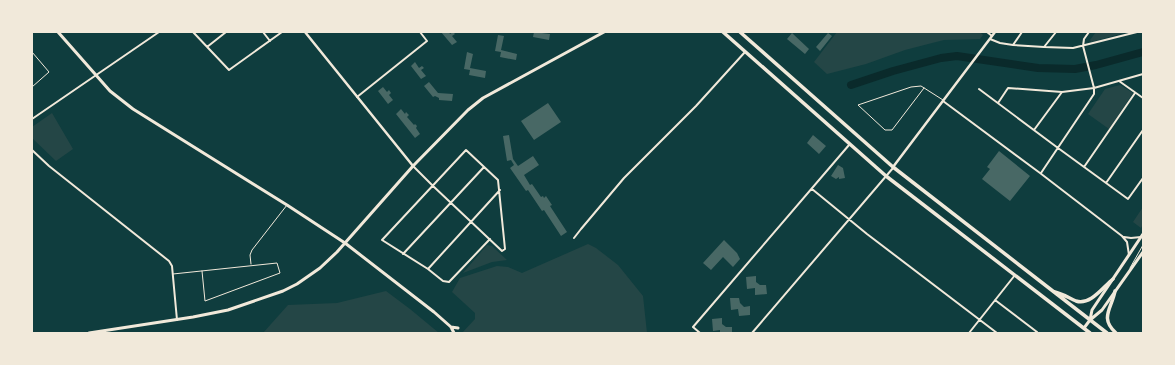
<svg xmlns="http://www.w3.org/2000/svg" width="1175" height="365" viewBox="0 0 1175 365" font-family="Georgia,serif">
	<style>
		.green { fill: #244646 }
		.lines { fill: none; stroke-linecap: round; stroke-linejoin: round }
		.river { stroke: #0a2a2b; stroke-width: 8 }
		.building { fill: #486865 }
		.service { stroke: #f1e9da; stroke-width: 1 }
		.minor { stroke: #f1e9da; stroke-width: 2 }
		.tertiary { stroke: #f1e9da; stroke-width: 2.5 }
		.secondary { stroke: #f1e9da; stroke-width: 3 }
		.primary { stroke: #f1e9da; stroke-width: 3.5 }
	</style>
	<rect width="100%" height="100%" fill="#0f3d3e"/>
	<path class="green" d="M837,32h143l3,3 -3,4 -36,1 -12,3 -27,7 -39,14 -39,10 -13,-12z
		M1096,32h31l-36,10 -1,-2z
		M1120,85l13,8 -24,36 -21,-15 17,-25z
		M52,113l21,36 -17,12 -24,-23v-11z
		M1143,207v17l-2,4 -8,-6z
		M588,244l8,4 22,17 25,31 4,37h-185l13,-14v-6l-23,-21 8,-14 37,-12 11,1 14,6z
		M487,245l5,1 15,14 -15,2 -29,11z
		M386,291l24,18 29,24h-176l25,-28 49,-2z"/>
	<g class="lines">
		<path class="river" d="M851,85l42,-14 48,-13 16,-2 81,12 37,1 21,-4 47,-13"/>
	</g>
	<path class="building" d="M441,32h8l1,2 3,-2 2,2 -3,2 5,6 -5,3z
		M534,32l16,2 -1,6 -16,-3z
		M792,33l17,16 -4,5 -18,-15z
		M828,33l4,3 -12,15 -4,-4z
		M498,35l6,1 -3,14 16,4 -1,6 -16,-3 1,-5 -6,-1z
		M467,52l6,2 -3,14 16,3 -1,7 -16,-3 1,-5 -6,-1z
		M415,62l4,6 3,-2 2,2 -3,2 5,6 -5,3 -10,-13z
		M429,82l9,11 15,1 -1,7 -13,-1v-2l-4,-2 -2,1 -9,-11z
		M383,87l4,5 2,-2 2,3 -2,2 4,5 -5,4 -10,-13z
		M548,103l13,19 -27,18 -13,-19z
		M401,109l4,5 1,-2 3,3 -2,2 7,8 1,-1 2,2 -1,2 4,6 -5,4 -19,-24z
		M509,135l4,24 5,7 15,-10 6,9 -15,10 6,10 2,-1 9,13 2,-1 1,2 2,-2 6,9 -2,1 17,26 -6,4 -17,-26 -2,1 -14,-21 -2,1 -16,-23 4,-3 -3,-5 -4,1 -4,-25z
		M813,135l13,11 -7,8 -12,-11z
		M999,151l31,25 -20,25 -28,-22 8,-10 -3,-2z
		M838,165l5,3 2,10 -6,1v-2l-3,2 -5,-3z
		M724,240l13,13 3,6 -7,8 -10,-10 -12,13 -8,-7z
		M756,276v6l4,3h6l1,9 -12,1v-7l-8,1 -1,-12z
		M730,298h9l1,5 4,4 6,-1v9l-11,1 -1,-7 -7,1z
		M722,318v6l4,3h6v6h-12v-3l-7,1 -1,-12z"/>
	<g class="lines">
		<path class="service" d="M32,52l17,20 -17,15
			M924,88l-32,42h-7l-27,-25 53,-18 10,-1 22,14
			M251,264l-1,-9 2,-5 35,-45
			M1130,268l13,-23
			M173,274l104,-11 3,10 -75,28 -3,-30"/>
		<path class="minor" d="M193,32l36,38 53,-38
			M263,32l7,9
			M987,32l5,4
			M990,39l10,4 13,2 31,2 29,1 64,-16
			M1013,45l9,-13
			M207,47l19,-15
			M1044,47l12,-15
			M1119,81l24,17
			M979,89l79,59 70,51 15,-21
			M357,97l70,-56 -7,-9
			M943,101l97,72 82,63 5,6 2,13
			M998,103l10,-15 54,4 32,-4 49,-14
			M32,119l127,-87
			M1034,130l28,-38
			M32,150l17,16 120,95 3,5 5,54
			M413,166l20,20 69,65 3,-2 -7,-69 -32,-30 -84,90 46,29 15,12 6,1 41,-43
			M1084,167l51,-74
			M1041,173l53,-79v-6l-11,-42 1,-7 5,-7
			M1106,183l37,-53
			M812,189l55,45 130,99
			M1124,237l7,1 10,-1
			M574,238l7,-9 43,-51 72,-72 49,-54
			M403,254l81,-87
			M428,269l72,-79
			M995,300l42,32 -1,1
			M700,333l-7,-6 156,-182
			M752,333l141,-165
			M969,333l46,-58"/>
		<path class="tertiary" d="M305,32l108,134
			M893,167l102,-135"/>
		<path class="secondary" d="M58,32l52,59 23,18 154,96 58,38 89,69 17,15 3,6
			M1090,320l12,-10 41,-58
			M451,327l7,1
			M1084,328l6,-8 2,-10 51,-76
			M89,333l104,-16 35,-7 55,-19 14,-7 23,-16 17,-16 76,-86 55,-56 15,-12 121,-66"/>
		<path class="primary" d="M723,32l163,144 204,157
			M740,32l153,135 214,166
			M1115,291c-3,17 -16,27 1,42
			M1055,292c8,2 14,6 21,9 14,5 27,-14 37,-22"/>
	</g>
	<rect width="1175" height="365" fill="none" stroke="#f1e9da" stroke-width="66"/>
</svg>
